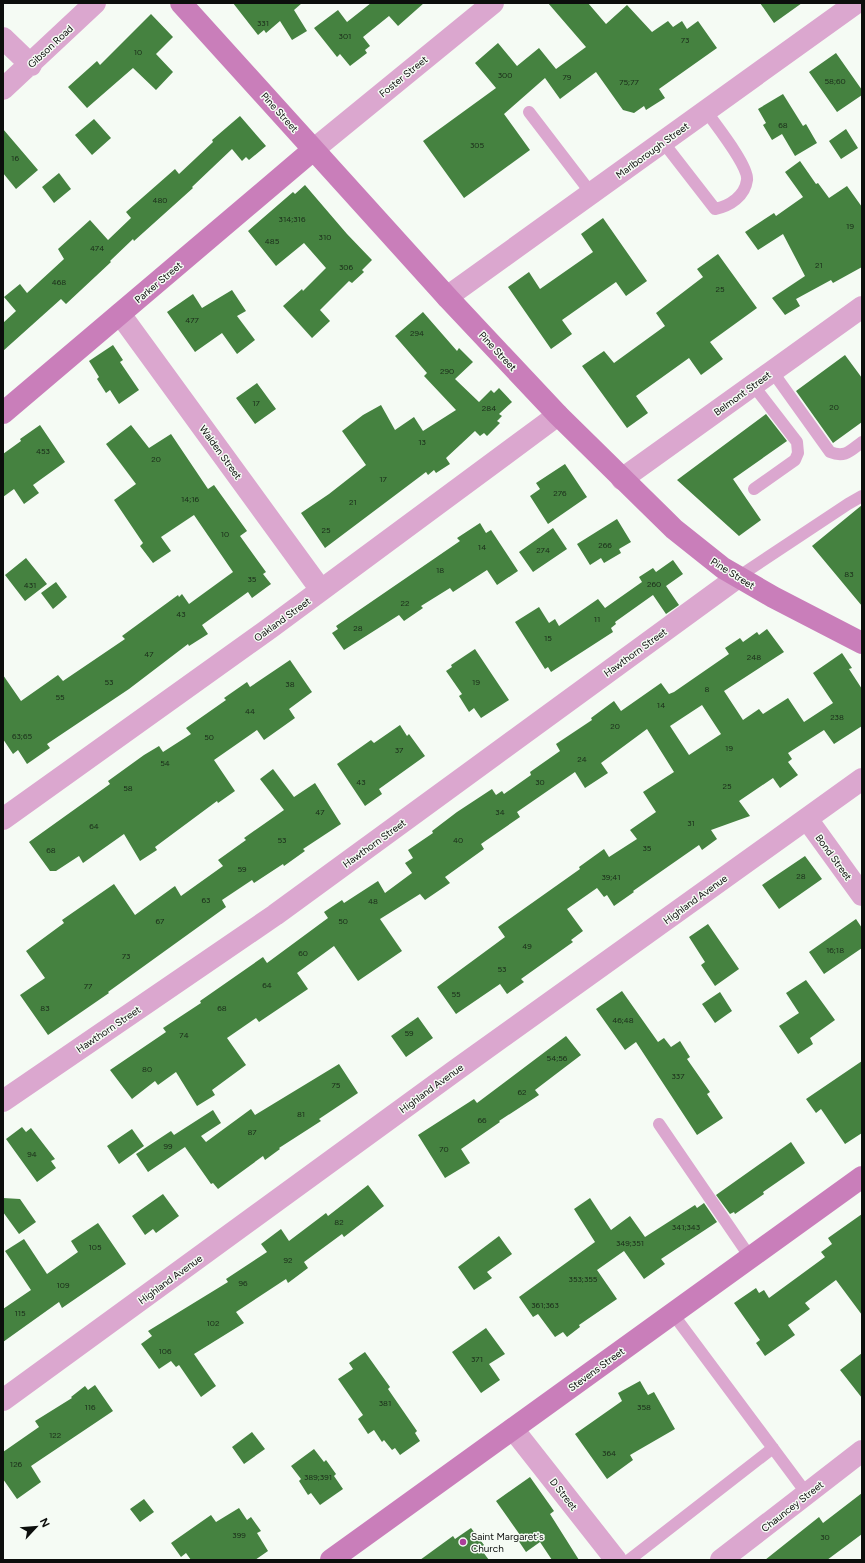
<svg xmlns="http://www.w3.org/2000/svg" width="865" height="1563" viewBox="0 0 865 1563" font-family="Figtree,sans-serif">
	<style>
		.building { fill: #458240; fill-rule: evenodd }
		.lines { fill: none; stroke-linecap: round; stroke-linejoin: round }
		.lane { stroke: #dba7cf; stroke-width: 12 }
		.street { stroke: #dba7cf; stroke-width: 22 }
		.secondary { stroke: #c97eba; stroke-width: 22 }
		.poi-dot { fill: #ac3d9b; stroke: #f5fbf4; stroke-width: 1.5 }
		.labels { text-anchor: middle; stroke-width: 3; stroke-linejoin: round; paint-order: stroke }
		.number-label { font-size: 8px; fill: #1a2b19 }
		.street-label { font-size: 10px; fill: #0c0e0c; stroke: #f5fbf4 }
		.poi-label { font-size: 10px; fill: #0c0e0c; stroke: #f5fbf4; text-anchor: start }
	</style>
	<rect width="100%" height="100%" fill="#f5fbf4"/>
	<path class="building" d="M233,3h69l-8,7 13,21 -15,9 -12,-19 -14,12 -2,-3 -6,5z
		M371,3h53l-26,23 -9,-10 -26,21 7,9 -5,4 2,3 -17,13 -10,-12 -3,3 -23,-29 24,-18 9,12z
		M548,3h40l18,21 21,-19 25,27 16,-11 5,6 9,-6 5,8 11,-8 19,27 -58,41 6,9 -19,12 -2,-4 -10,7 -11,-3 -27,-38 -36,27 -15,-21 -41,36 26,36 -66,48 -41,-57 73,-53 -21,-25 23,-20 19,23 22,-18 17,21 30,-22z
		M760,3h42l-28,20z
		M151,14l22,23 -17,17 17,18 -17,18 -23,-22 -46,40 -19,-21 29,-26 3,4z
		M836,53l26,37v5l-25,17 -28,-40z
		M783,94l20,32 3,-2 11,19 -22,13 -13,-22 -10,6 -9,-15 3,-2 -8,-14z
		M240,116l26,30 -17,14 -3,-3 -4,4 -10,-12 -40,38 1,1 -59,53 -1,-2 -23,22 1,1 -45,42 -5,-5 -58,52v-28l13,-12 -12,-14 16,-13 7,9 37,-34 -6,-10 32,-29 18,20 23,-22 -5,-6 49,-43 4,5 34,-32 -1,-2z
		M94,119l17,19 -19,17 -17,-20z
		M3,129l35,41 -22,19 -13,-16z
		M846,129l12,19 -17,11 -12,-18z
		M800,161l16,23 2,-1 11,15 18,-12 15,21v60l-29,16 -2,-3 -35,19 4,7 -15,9 -13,-17 33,-22 -22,-42 -25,16 -13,-18 29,-19 2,3 27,-19 -18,-25z
		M59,173l12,16 -17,14 -12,-16z
		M305,185l42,49 25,26 -10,10 2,2 -12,11 -3,-2 -29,29 10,11 -18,17 -29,-32 19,-17 1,2 23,-23 -22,-25 -28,23 -28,-35 45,-39 2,2z
		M603,218l44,63 -21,15 -10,-14 -54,38 10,14 -21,15 -43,-62 21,-15 11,17 53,-37 -12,-18z
		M718,254l39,54 -47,34 13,17 -22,16 -12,-17 -53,38 12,17 -21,15 -45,-62 22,-15 10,12 51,-37 -9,-13 47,-36 -6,-8z
		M232,290l14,21 -9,5 18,24 -18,14 -15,-21 -27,19 -28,-40 26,-18 9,14z
		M423,312l34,39 2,-3 14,14 -18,17 24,23 12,-12 3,3 5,-5 13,14 -13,12 3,2 -5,5 3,2 -13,13 -3,-3 -4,3 -5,-5 -29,27 4,6 -14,9 -2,-3 -6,5 -2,-3 -101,76 -24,-35 28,-19 37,-29 -24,-34 21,-16 18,-10 14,25 19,-13 9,14 33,-21 -32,-34 3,-3 -32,-37z
		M113,345l10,15 -3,2 19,28 -20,14 -9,-14 -4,3 -9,-14 2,-2 -10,-16z
		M845,355l17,23v44l-29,21 -37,-52z
		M257,383l19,26 -21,15 -19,-26z
		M766,414l21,27 -54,38 28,41 -22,16 -62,-56z
		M40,425l25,37 -32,23 6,8 -15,11 -10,-15 -11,8v-43l18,-13 -1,-2z
		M131,425l18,23 22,-14 37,55 6,-4 33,46 -7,5 26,36 -3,2 8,10 -19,14 -4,-6 -46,33 6,9 -19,12 -1,-2 -59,45 -82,55 3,4 -23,16 -9,-14 -5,4 -10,-15v-64l18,26 37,-26 5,6 62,-42 -3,-3 56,-41 1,2 3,-3 7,10 44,-32 -39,-57 -33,22 10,14 -18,12 -13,-17 3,-3 -29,-43 22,-16 -30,-40z
		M565,464l22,33 -39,27 -18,-28 10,-7 -4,-6z
		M862,505v101l-50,-60z
		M617,519l14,23 -12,7 2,4 -17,10 -3,-5 -11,7 -13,-21z
		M480,523l6,10 5,-3 27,41 -21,14 -10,-15 -34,22 -3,-4 -29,18 2,2 -19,13 -5,-6 -55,35 -12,-17 6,-4 -2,-3 124,-85 -3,-3z
		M553,528l14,21 -34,23 -14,-20z
		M26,558l21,26 -22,17 -20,-26z
		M673,560l10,14 -17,12 13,19 -13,9 -13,-19 -38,27 1,2 -5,4 2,4 -62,40 -3,-5 -3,2 -30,-47 24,-15 10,16 6,-4 4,7 39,-27 7,9 37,-26 -3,-5 14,-9 3,4z
		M56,582l11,15 -14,12 -12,-16z
		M767,629l17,23 -60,39 19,29 16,-11 4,5 25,-16 16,24 29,-19 -20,-30 29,-20 10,15 -3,1 13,20v37l-28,18 -10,-14 -36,23 4,6 -4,3 10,13 -18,13 -7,-10 -34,23 11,15 -39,14 6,9 -15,11 -3,-5 -66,46 1,1 -20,14 -7,-11 -3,2 -7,-9 -30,21 16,22 -12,9 2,2 -52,37 3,3 -17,12 -7,-10 -44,30 -19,-27 68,-50 -7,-10 82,-58 -1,-2 25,-18 5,8 28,-18 -7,-9 26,-18 -13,-20 31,-20 -27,-43 -46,34 7,10 -23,15 -10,-16 -58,40 3,5 -39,27 3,5 -39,28 5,6 -25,17 -5,-6 -40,25 22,32 -44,30 -24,-35 -37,27 11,16 -49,33 -3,-4 -29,20 19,27 -34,25 3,5 -18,11 -21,-34 -18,13 -3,-4 -23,18 -22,-29 56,-38 -3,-4 38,-25 -1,-2 63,-44 4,6 61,-45 -4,-6 18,-12 2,3 34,-22 7,12 27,-20 -7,-10 8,-5 -5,-8 25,-17 -1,-2 25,-19 35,-23 4,6 6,-4 2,3 27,-19 -1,-3 30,-21 -4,-7 36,-24 -1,-2 23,-17 7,10 40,-28 8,11 5,-2 55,-38 -4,-6 15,-10 3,4 14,-10 2,3zM702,705l19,29 -32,21 -19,-29z
		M475,649l34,51 -28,18 -7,-10 -5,4 -10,-16 3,-2 -16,-23 6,-4 -1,-2z
		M290,660l22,32 -23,17 6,9 -31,22 -7,-10 -43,30 21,31 -17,12 -1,-2 -62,46 2,3 -17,11 -16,-27 -41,29 -4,-7 -23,15h-6l-21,-29 81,-58 -2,-3 36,-26 15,-9 4,6 28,-18 -5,-6 40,-28 -2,-2 23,-16 3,5z
		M400,725l7,11 2,-2 16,22 -46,33 3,5 -17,12 -28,-42 34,-24 3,3z
		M273,769l21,28 21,-14 26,41 -38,25 2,2 -21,15 -1,-2 -29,19 -2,-3 -30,20 4,7 -118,85 1,1 -61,42 -28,-40 25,-17 -19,-27 38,-28 -2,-3 52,-36 21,31 40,-29 6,10 42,-30 -5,-6 28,-20 -2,-2 40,-28 -24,-31z
		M805,856l17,23 -43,30 -17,-24z
		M856,919l6,9v20l-38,26 -15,-22z
		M708,924l31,45 -24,17 -14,-21 4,-3 -16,-25z
		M806,980l29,40 -25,18 3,6 -15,10 -19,-28 20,-13 -13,-20z
		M622,991l36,51 6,-4 7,9 9,-6 10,16 -3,2 23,33 -3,2 16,24 -26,17 -61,-93 -11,8 -29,-41z
		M720,992l12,19 -17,12 -13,-19z
		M418,1017l15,21 -27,19 -15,-21z
		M566,1036l15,19 -46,35 4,5 -40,26 1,1 -39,27 9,14 -25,15 -27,-43 56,-36 3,4z
		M862,1061v72l-17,11 -24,-35 -5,4 -10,-14z
		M339,1064l19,29 -39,26 2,2 -42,27 1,1 -15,11 -2,-4 -45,33 -5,-6 -2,1 -26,-37 -37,25 -12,-18 35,-23 3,4 39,-25 8,13 -20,13 5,6 45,-33 4,6z
		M22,1127l4,5 5,-4 24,31 -4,2 5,7 -19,14 -31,-43z
		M132,1129l12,17 -25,18 -12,-18z
		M791,1142l14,21 -42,29 1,2 -29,20 -1,-2 -4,2 -14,-19z
		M368,1185l16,21 -40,31 -2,-3 -38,28 4,6 -20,15 -2,-4 -50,33 8,11 -50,31 22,32 -15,11 -22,-32 -3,2 -5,-6 -12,8 -18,-25 11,-8 -4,-5 80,-49 -2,-3 41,-27 -6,-8 20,-15 8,12 37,-28 2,3z
		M163,1194l16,22 -23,17 -3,-4 -8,6 -13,-19z
		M3,1198l17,1 16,23 -17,12 -16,-22z
		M590,1198l21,32 19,-14 15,21 50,-32 2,3 7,-5 13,19 -56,37 4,5 -21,15 -20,-28 -27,19 20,29 -38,26 1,2 -13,10 -4,-5 -8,5 -17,-23 -5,3 -14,-20 76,-55 -21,-33z
		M862,1214v101l-26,-35 -31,23 5,6 -22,16 7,10 -30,21 -9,-13 4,-3 -26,-37 22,-15 3,5 5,-3 5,8 56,-41 -4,-5 11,-8 -4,-6z
		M98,1223l28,41 -64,44 -3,-6 -56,40v-33l28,-19 -26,-39 19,-12 23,35 31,-22 -7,-11z
		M499,1236l13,18 -25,18 5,6 -18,12 -16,-23z
		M486,1328l19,26 -16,10 11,16 -19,13 -29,-41z
		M365,1352l25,35 -2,2 29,42 -2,2 5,8 -20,14 -5,-7 -3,2 -8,-10 -2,2 -8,-12 -6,4 -10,-15 5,-4 -25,-36 15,-10 -4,-6z
		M862,1353v45l-22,-28z
		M640,1381l8,14 6,-3 21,37 -45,26 3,5 -26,19 -32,-45 47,-33 -4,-8z
		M95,1385l18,26 -82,55 10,16 -24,17 -14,-20v-27l36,-25 -4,-6 37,-23 -1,-1 14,-11 3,4z
		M252,1432l13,17 -21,15 -12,-17z
		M314,1449l10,13 2,-2 10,14 -2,2 9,13 -23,16 -9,-12 -3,2 -9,-14 2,-2 -10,-13z
		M530,1477l24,34 -4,3 29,46h-27l-12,-18 -14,10 -10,-15 4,-2 -24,-34z
		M862,1493v41l-35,26h-62l54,-43 4,6z
		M144,1499l10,13 -14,10 -10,-13z
		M239,1508l8,12 4,-3 10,14 -4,2 11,18 -13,9h-64l-5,-7 -5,4 -10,-14 40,-28 5,7z
		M471,1528l13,17 -4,3 9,12h-69l33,-24 2,3z"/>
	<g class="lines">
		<path class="lane" d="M529,112l62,81
			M663,142l52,67c15,-3 30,-13 32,-29 2,-14 -32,-56 -41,-69
			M772,371l58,81c15,6 20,-1 32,-10
			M753,385l44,57 1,11 -3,7 -41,29
			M738,577l110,-73 14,-8
			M659,1124l91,133
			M673,1314l134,180
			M629,1560l144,-112"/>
		<path class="street" d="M3,38l28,27
			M3,89l92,-86
			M313,150l180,-147
			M447,297l409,-294
			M120,314l201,276
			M622,479l240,-172
			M3,819l267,-191 288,-213
			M807,819l55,76
			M3,1101l272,-186 463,-338
			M3,1400l453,-330 406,-291
			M513,1429l103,131
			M721,1560l141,-109"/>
		<path class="secondary" d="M181,3l267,295 110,117 116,114 49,39 50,29 89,46
			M3,413l310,-263
			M331,1560l531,-383"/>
	</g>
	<circle class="poi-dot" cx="463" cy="1542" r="4"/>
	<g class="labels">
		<g class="number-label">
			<text x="263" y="26">331</text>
			<text x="345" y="39">301</text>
			<text x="685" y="43">73</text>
			<text x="138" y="55">10</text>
			<text x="505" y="78">300</text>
			<text x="567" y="80">79</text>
			<text x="835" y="84">58;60</text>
			<text x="629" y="85">75;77</text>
			<text x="783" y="128">68</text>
			<text x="477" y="148">305</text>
			<text x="15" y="161">16</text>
			<text x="160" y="203">480</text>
			<text x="292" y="222">314;316</text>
			<text x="850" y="229">19</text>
			<text x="325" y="240">310</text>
			<text x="272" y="244">485</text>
			<text x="97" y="251">474</text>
			<text x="819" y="268">21</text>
			<text x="346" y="270">306</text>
			<text x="59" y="285">468</text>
			<text x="720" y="292">25</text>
			<text x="192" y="323">477</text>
			<text x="417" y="336">294</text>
			<text x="447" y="374">290</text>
			<text x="256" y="406">17</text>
			<text x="834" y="410">20</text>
			<text x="489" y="411">284</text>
			<text x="422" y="445">13</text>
			<text x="43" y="454">453</text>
			<text x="156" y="462">20</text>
			<text x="383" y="482">17</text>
			<text x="560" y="496">276</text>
			<text x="190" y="502">14;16</text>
			<text x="353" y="505">21</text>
			<text x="326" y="533">25</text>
			<text x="225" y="537">10</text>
			<text x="605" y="548">266</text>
			<text x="482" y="550">14</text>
			<text x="543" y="553">274</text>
			<text x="440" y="573">18</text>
			<text x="849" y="577">83</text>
			<text x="252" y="582">35</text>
			<text x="654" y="587">260</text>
			<text x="30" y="588">431</text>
			<text x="405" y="606">22</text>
			<text x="181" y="617">43</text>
			<text x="597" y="622">11</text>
			<text x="358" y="631">28</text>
			<text x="548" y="641">15</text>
			<text x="149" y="657">47</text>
			<text x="754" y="660">248</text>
			<text x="109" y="685">53</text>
			<text x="476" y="685">19</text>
			<text x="290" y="687">38</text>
			<text x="707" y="692">8</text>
			<text x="60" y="700">55</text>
			<text x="661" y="708">14</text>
			<text x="250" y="714">44</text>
			<text x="837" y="720">238</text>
			<text x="615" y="729">20</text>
			<text x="22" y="739">63;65</text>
			<text x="209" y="740">50</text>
			<text x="729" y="751">19</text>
			<text x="399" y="753">37</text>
			<text x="582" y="762">24</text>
			<text x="165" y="766">54</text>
			<text x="361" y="785">43</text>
			<text x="540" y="785">30</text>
			<text x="727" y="789">25</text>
			<text x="128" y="791">58</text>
			<text x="320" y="815">47</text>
			<text x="500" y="815">34</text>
			<text x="691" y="826">31</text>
			<text x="94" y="829">64</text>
			<text x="282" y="843">53</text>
			<text x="458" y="843">40</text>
			<text x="647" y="851">35</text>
			<text x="51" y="853">68</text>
			<text x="242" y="872">59</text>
			<text x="801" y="879">28</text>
			<text x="611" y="880">39;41</text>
			<text x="206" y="903">63</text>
			<text x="373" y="904">48</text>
			<text x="160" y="924">67</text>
			<text x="343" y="924">50</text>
			<text x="527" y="949">49</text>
			<text x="835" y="953">16;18</text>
			<text x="303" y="956">60</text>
			<text x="126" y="959">73</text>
			<text x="502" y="972">53</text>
			<text x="267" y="988">64</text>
			<text x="88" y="989">77</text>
			<text x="456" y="997">55</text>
			<text x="45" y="1011">83</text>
			<text x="222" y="1011">68</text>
			<text x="623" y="1023">46;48</text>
			<text x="409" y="1036">59</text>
			<text x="184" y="1038">74</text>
			<text x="557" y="1061">54;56</text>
			<text x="147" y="1072">80</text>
			<text x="678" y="1079">337</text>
			<text x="336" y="1088">75</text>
			<text x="522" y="1095">62</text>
			<text x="301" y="1117">81</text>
			<text x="482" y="1123">66</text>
			<text x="252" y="1135">87</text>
			<text x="168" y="1149">99</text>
			<text x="444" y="1152">70</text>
			<text x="32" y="1157">94</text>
			<text x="339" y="1225">82</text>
			<text x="686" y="1230">341;343</text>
			<text x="630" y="1246">349;351</text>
			<text x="95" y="1250">105</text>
			<text x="288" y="1263">92</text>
			<text x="583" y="1282">353;355</text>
			<text x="243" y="1286">96</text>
			<text x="63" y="1288">109</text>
			<text x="545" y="1308">361;363</text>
			<text x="20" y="1316">115</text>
			<text x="213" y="1326">102</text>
			<text x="165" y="1354">106</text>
			<text x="477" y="1362">371</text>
			<text x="385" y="1406">381</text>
			<text x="90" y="1410">116</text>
			<text x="644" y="1410">358</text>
			<text x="55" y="1438">122</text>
			<text x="609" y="1456">364</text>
			<text x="16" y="1467">126</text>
			<text x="318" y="1480">389;391</text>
			<text x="239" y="1538">399</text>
			<text x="825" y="1540">30</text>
		</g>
		<g class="street-label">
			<text transform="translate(50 46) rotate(-43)" y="4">Gibson Road</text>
			<text transform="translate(403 76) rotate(-39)" y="4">Foster Street</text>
			<text transform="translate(280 112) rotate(48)" y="4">Pine Street</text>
			<text transform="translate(652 150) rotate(-36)" y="4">Marlborough Street</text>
			<text transform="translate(158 282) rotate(-40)" y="4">Parker Street</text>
			<text transform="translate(498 351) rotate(47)" y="4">Pine Street</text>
			<text transform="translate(742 393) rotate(-36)" y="4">Belmont Street</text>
			<text transform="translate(221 452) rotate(54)" y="4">Walden Street</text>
			<text transform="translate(733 573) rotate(32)" y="4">Pine Street</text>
			<text transform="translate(282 619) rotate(-36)" y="4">Oakland Street</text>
			<text transform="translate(635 652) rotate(-36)" y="4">Hawthorn Street</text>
			<text transform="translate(374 843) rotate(-36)" y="4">Hawthorn Street</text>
			<text transform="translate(834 857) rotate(54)" y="4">Bond Street</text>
			<text transform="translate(695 899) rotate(-36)" y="4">Highland Avenue</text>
			<text transform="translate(108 1029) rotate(-34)" y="4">Hawthorn Street</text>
			<text transform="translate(431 1088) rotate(-36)" y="4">Highland Avenue</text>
			<text transform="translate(170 1279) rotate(-36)" y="4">Highland Avenue</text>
			<text transform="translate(596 1369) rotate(-36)" y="4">Stevens Street</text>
			<text transform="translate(564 1494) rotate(52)" y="4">D Street</text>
			<text transform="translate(792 1506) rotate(-38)" y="4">Chauncey Street</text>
		</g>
		<g class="poi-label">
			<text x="471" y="1540">Saint Margaret's<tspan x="471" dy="12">Church</tspan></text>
		</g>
	</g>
	<rect width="865" height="1563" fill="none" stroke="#0c0e0c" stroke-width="8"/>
	<g transform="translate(36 1527) rotate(64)" stroke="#f5fbf4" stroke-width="3" paint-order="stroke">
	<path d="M0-3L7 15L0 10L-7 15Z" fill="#0c0e0c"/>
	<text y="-6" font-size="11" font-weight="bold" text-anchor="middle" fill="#0c0e0c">N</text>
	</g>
</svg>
